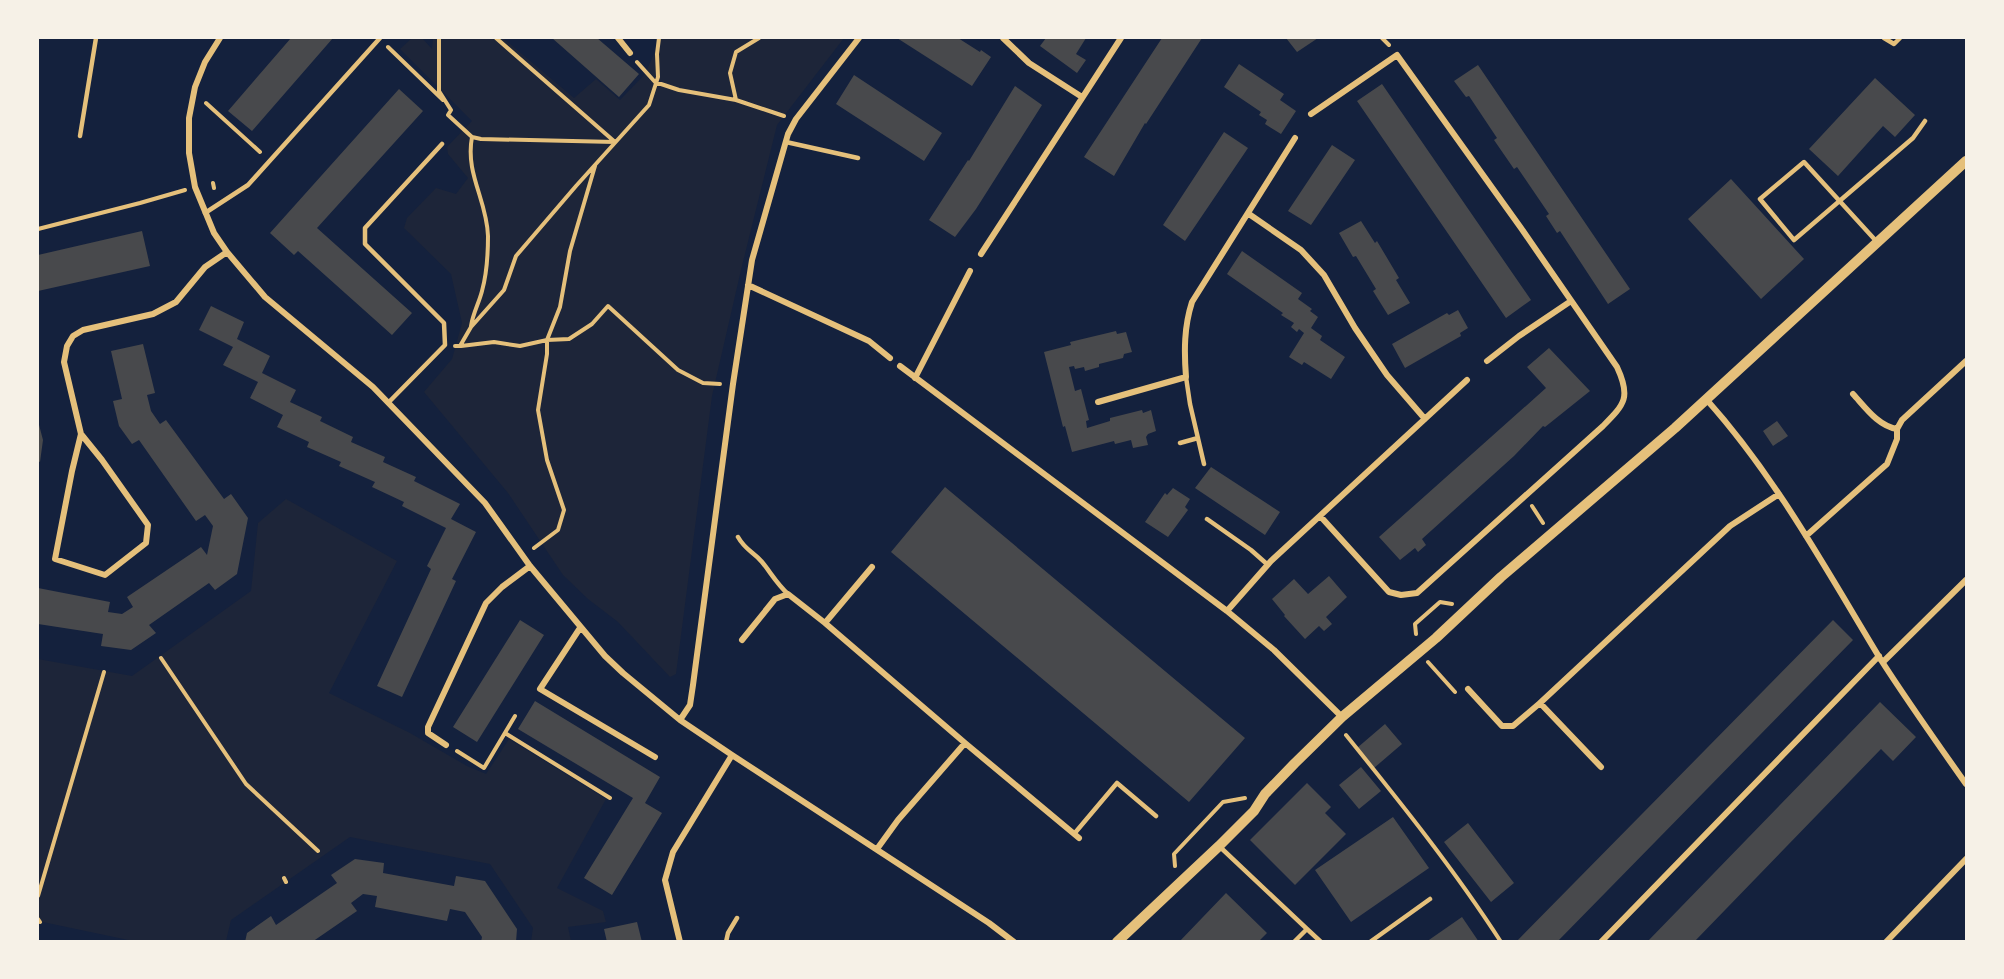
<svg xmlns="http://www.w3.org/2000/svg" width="2004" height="979" viewBox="0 0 2004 979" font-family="Commissioner,sans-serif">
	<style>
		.green { fill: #1d2539 }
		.building { fill: #48494c }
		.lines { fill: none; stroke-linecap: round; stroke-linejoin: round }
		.path { stroke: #e5c07b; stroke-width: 4 }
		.service { stroke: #e5c07b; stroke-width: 4.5 }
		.minor { stroke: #e5c07b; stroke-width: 6 }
		.tertiary { stroke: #e5c07b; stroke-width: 10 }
	</style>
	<rect width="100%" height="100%" fill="#14213d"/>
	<path class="green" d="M412,38h10l10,11 1,-11h70l71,60 22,-19 24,21 25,-26 16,-36h183l-67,87 -36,145 -29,126 -36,278 -6,3 -52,-55 -30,-23 -25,-24 -55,-82 -84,-101 28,-33 10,-36 -11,-49 -47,-46 3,-10 29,-30 20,6 12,-16 -20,-24 -1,-7 25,-26 -72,-72z
		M286,499l111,62 -68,132 81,40 57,33 19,8 23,-35 97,60 -49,89 46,23 3,11 -38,5 3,14h-40l2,-13 -43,-64 -140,-27 -119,83 -5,21h-93l-95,-20v-262l94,17 119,-85 7,-68z"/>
	<path class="building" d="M291,38h42l-81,93 -24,-20z
		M552,38h45l42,36 -20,23z
		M897,38h61l22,14 1,-2 10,7 -19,29z
		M1046,38h40l-10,16 10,6 -9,13 -37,-27z
		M1162,38h40l-56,86 -1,-1 -31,53 -30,-19z
		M1286,38h32l-21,14z
		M1239,64l45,30 -4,6 16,11 -15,23 -16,-10 2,-4 -8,-5 2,-3 -37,-25z
		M1478,65l152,224 -22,15 -48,-73 -3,2 -11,-17 3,-2 -32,-47 -3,2 -20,-29 3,-2 -28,-42 -3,1 -12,-16z
		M854,75l88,58 -18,28 -88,-57z
		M1875,78l40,37 -20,22 -12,-11 -45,50 -29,-27z
		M1382,84l149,216 -25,18 -149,-217z
		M1015,86l27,19 -66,104 -21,28 -26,-17 39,-60 1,1z
		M399,89l24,22 -106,117 95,85 -20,22 -94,-84 -4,4 -24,-22z
		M1224,132l24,16 -63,93 -22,-16z
		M1332,145l23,15 -44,65 -23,-14z
		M1731,179l73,80 -43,40 -73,-80z
		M1361,221l14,22 2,-2 22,37 -3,2 14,23 -22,12 -15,-24 3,-2 -20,-33 -3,1 -14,-24z
		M142,231l8,35 -112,25v-36z
		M1242,251l60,42 -4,6 14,10 -2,2 8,6 -7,11 11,8 -2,4 25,17 -14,22 -27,-17 -2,3 -13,-8 15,-24 -5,-4 -2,3 -6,-5 3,-4 -13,-8 2,-2 -56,-39z
		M211,306l33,16 -7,17 33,17 -8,17 34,17 -6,12 32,15 -2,4 33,16 -2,5 34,15 -2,5 33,15 -2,4 46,23 -9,15 25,13 -24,47 4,2 -54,116 -25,-11 54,-117 -4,-3 19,-38 -44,-22 2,-4 -32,-15 3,-5 -36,-16 2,-4 -34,-15 2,-5 -32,-15 6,-12 -33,-17 8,-16 -35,-17 10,-18 -34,-17z
		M1458,310l10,18 -8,5 1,3 -56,32 -13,-24 55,-31 2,2z
		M1116,331l1,3 9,-2 6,20 -8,2 -1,4 -24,6v3l-14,4 -1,-4 -9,2 -1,-3 -5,1 6,24 6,-2 8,31 -3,1 1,7 23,-7v-3l32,-8 1,3 8,-3 5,21 -8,3 -2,3 2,8 -15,3 -2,-8 -16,4 -1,-3 -42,11 -7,-26 -2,1 -19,-75 27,-7 -1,-3z
		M143,344l12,49 -8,2 4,16 9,13 6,-4 58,79 7,-5 17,24 -11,56 -22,16 -6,-7 -60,42 7,8 -25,17 -30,-4 2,-12 -65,-10v-36l72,14 -2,10 14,2 11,-7 -6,-10 74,-50 6,8 6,-29 -8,-11 -9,6 -57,-81 -7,4 -13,-18 -6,-25 9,-2 -11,-48z
		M1549,348l41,43 -45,36 -2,-1 -29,30 -92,83 4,6 -8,7 -3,-4 -15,12 -21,-23 167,-149 -19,-21z
		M38,421l5,19 -3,22 -2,-1z
		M1777,421l11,15 -15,10 -10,-15z
		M1211,467l69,45 -15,23 -70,-47z
		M945,487l300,251 -56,64 -298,-250z
		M1173,488l17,11 -5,8 3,3 -20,27 -23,-15 20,-29 2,2z
		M1329,576l18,21 -21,20 6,7 -8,7 -5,-5 -14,13 -21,-23 1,-1 -13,-16 22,-20 14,15z
		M520,620l24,15 -67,107 -24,-15z
		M1833,620l20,20 -296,302h-41z
		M535,701l125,76 -15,26 17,10 -50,82 -28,-17 49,-80 -115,-69z
		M1880,702l36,35 -23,24 -12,-12 -187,193h-47z
		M1385,724l17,20 -28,24 -17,-20z
		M1361,767l20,24 -22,18 -20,-24z
		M1307,783l24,24 -6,6 21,21 -51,51 -45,-45z
		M1393,817l36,51 -78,54 -36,-52z
		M1468,823l46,60 -23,19 -47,-60z
		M355,859l29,4 -1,10 71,13 2,-10 29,5 32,48 -1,13h-35l1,-5 -17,-25 -15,-3 -3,12 -72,-14 2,-11 -14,-2 -12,9 6,8 -45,31h-67l2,-9 24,-17 5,9 61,-42 -6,-8z
		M1226,893l41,40 -9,9h-79z
		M1462,917l17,25h-53z
		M637,922l5,20h-35l-3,-13z"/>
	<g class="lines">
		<path class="path" d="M439,38v53l12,19 -3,5 24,22
			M496,38l119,104
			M1382,38l7,7
			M388,47l55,53
			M637,62l18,20 24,8 57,10 48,16
			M736,100l-6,-27 6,-21 23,-14
			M206,103l54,49
			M213,183l1,5
			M38,229l102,-26 45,-13
			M471,326c2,-13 8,-23 11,-35 5,-18 6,-37 6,-55 -1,-36 -23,-62 -16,-99l9,2 134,3
			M455,346h5l11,-19 33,-37 12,-34 60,-70 73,-81 9,-28 -1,-23 2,-16
			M461,346l33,-4 26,4 27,-6 22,-1 23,-15 16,-18 70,64 25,13 17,1
			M1532,506l11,17
			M534,548l24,-18 6,-20 -17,-50 -9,-50 9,-56v-14l13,-33 10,-56 25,-85
			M1416,634l-1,-10 25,-22 12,2
			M161,658l85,126 72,67
			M1428,662l27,30
			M505,733l105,65
			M1346,735c54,67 108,134 155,207
			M457,751l27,17 31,-52
			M1175,866l-1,-12 49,-52 22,-4
			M284,878l2,4
			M38,896l66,-224
			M38,919l2,3"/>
		<path class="service" d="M1884,38l10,6 6,-6
			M80,136l16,-98
			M786,142l72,16
			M205,213l43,-28 132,-147
			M1877,242l-73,-80 -44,37 34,41 119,-102 12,-17
			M1186,377l4,27 14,60
			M388,403l57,-58 -1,-22 -79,-79v-16l77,-84
			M1180,443l18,-5
			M1207,519l44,31 17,15
			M738,537c8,14 15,14 24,25 9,11 15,22 26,32
			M1074,834l43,-51 39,33
			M1219,846l88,83 -13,13
			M1307,929l14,13
			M726,942l2,-9 9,-15
			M1370,942l60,-43"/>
		<path class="minor" d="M220,38l-15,24 -10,25 -6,31v35l6,34 19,46 13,19 38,45 108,90 112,116 45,63 75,90 18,17 57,47 52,35 257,168 25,19
			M618,38l12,15
			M1003,38l26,25 53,34
			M1311,114l86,-59 124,173 96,139c14,30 8,37 -14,59l-186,167 -16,2 -12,-3 -68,-75
			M1249,214l52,36 23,25 31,53 32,47 38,44
			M981,254l140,-216
			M748,285l121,56 21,17
			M1487,361l32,-25 52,-35
			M900,366l327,245 47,39 68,67
			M915,378l55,-107
			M1853,394c12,13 25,32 44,35
			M1706,399c70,78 121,172 175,261 27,42 56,83 85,124
			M1098,402l88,-25c-2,-26 -2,-50 6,-75l103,-164
			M81,434l-9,37 -17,88 50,16 41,-32 2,-18 -46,-65 -21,-26 -17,-72 3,-16 6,-10 10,-6 70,-16 23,-12 29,-35 22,-15
			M1806,536l81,-72 10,-25v-10l5,-9 64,-59
			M1227,611l44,-50 196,-181
			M825,623l47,-56
			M580,628l-40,61 115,68
			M742,640l33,-41 13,-5 37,29 140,120
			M1883,662l83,-82
			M1468,689l34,37h11l27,-23
			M680,720l10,-15 3,-20 40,-301 19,-124 36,-126 8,-15 63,-81
			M446,745l-18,-12v-6l58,-124 16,-16 28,-21
			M1601,767l-61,-64 190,-177 49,-32
			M877,849l21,-29 67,-77 114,95
			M680,942l-15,-62 8,-28 59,-97
			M1601,942l278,-286
			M1886,942l80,-83"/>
		<path class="tertiary" d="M1117,942l102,-96 35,-35 11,-17 30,-31 47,-46 94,-79 65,-61 174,-149 291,-267"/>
	</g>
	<rect width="2004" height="979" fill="none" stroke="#f6f1e7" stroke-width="78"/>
</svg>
